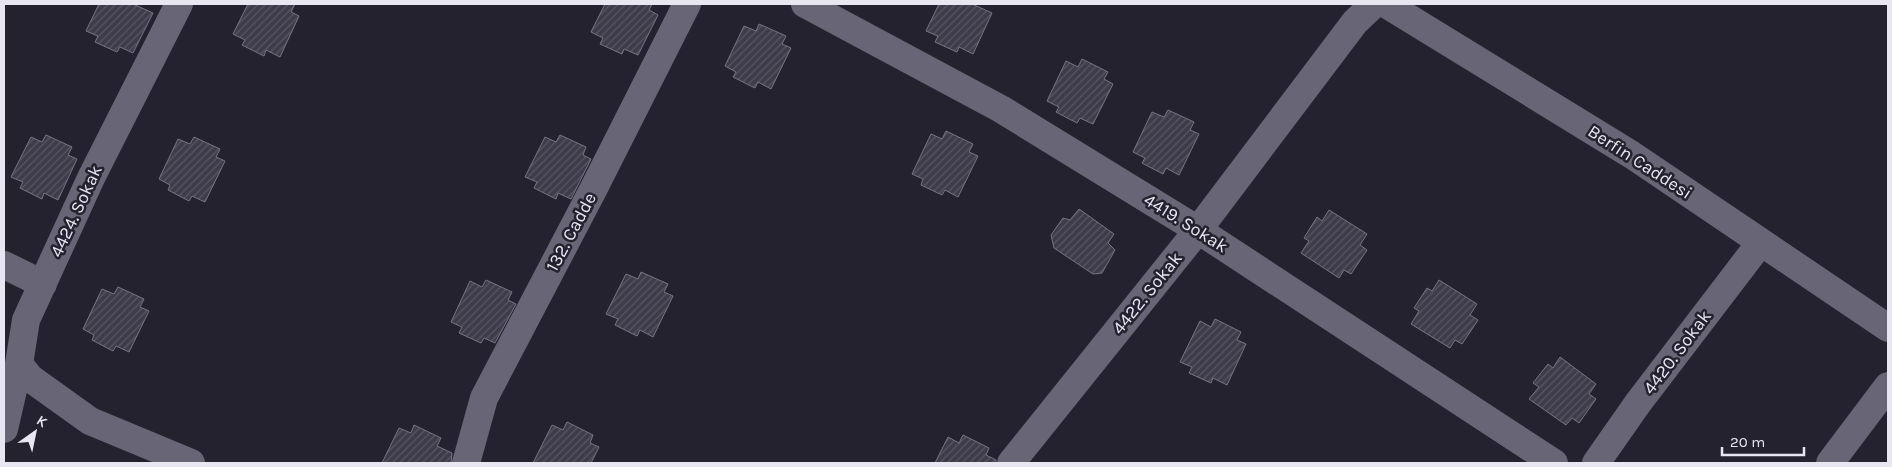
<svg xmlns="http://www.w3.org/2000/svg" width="1892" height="467" viewBox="0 0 1892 467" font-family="Karla,sans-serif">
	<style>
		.building { fill: url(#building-hatch); stroke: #777485 }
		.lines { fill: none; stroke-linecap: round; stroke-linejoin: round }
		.minor { stroke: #686576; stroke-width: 28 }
		.labels { text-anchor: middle; stroke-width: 5; stroke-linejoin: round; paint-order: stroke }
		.street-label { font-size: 18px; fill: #e8e6f0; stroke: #252230 }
	</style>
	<defs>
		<pattern id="building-hatch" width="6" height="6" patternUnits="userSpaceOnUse" patternTransform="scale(1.25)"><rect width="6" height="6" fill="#3e3b4a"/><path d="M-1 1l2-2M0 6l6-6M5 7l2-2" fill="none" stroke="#5a5764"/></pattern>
	</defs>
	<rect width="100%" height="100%" fill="#252230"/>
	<path class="building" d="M99,4h34l20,9 -20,40 -13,-6 -3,5 -22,-10 3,-6 -12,-5z
		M248,4h47l-4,8 8,4 -19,41 -14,-7 -2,6 -22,-11 3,-5 -12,-6z
		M605,4h47l-3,6 9,5 -20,40 -14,-6 -2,5 -22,-10 3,-6 -12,-6z
		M939,4h33l20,9 -19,41 -14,-7 -2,5 -22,-10 3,-6 -12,-5z
		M759,24l27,12 -4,8 9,4 -20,41 -13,-7 -3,6 -22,-11 3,-5 -11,-6 19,-40 12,5z
		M1082,59l26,13 -4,7 9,5 -20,40 -13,-6 -3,5 -21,-11 3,-5 -12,-6 19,-40 12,6z
		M1168,110l26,12 -4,8 9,4 -20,41 -13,-7 -3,6 -21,-11 3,-5 -12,-6 19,-40 12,5z
		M946,131l27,13 -4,8 9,4 -20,41 -13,-7 -3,5 -21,-10 2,-6 -11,-5 19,-40 11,5z
		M46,135l26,12 -4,8 9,4 -19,41 -14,-7 -2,6 -22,-11 3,-6 -12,-5 20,-40 11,5z
		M560,135l26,12 -3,8 8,4 -20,40 -13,-6 -2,6 -22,-11 3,-6 -12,-5 20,-40 11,5z
		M194,137l26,12 -4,8 9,4 -20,41 -13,-6 -3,5 -21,-11 2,-5 -11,-6 19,-40 12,5z
		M1079,209l35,25 -6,9 7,7 -13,23 -9,1 -39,-26 -3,-13 12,-17 7,2z
		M1329,210l38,24 -7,11 7,5 -16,24 -7,-4 -5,8 -38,-25 8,-12 -5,-3 13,-21 5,4z
		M641,272l27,12 -4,8 9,4 -20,41 -13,-7 -3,6 -22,-11 3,-6 -12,-5 20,-40 12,5z
		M486,280l26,12 -4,8 8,4 -21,39 -11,-5 -3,5 -22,-10 3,-6 -11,-5 19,-41 12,6z
		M1439,280l38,24 -7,11 8,5 -16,24 -7,-4 -5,8 -39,-24 8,-13 -5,-3 13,-20 5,3z
		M118,287l26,12 -4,8 9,4 -20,41 -13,-6 -3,5 -21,-11 2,-5 -11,-6 19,-40 12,5z
		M1215,319l26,13 -4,8 9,4 -19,41 -14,-7 -2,5 -22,-10 3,-6 -12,-5 20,-41 11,6z
		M1560,357l36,27 -7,10 7,5 -17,24 -7,-5 -6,7 -37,-26 10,-12 -6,-4 15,-19 5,4z
		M567,422l26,13 -3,8 9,4 -8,16h-58l19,-38 11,5z
		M414,425l27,13 -4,8 15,7 -1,10h-69l17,-35 12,5z
		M963,435l26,13 -3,7 10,5v3h-61l13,-26 11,6z"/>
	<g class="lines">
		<path class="minor" d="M805,4l196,105 197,121 356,233
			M1386,4l246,151 256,173
			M4,265l39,19
			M19,364l11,14 60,43 101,42
			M4,429l15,-65 7,-44 65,-142 88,-174
			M466,463l18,-65 110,-210 93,-184
			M1011,463l187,-233 157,-208 19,-18
			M1596,463l42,-60 123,-161
			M1830,463l58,-77"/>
	</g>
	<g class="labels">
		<g class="street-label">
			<text transform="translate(1640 162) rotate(33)" y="6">Berfin Caddesi</text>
			<text transform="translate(76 211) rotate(-65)" y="6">4424. Sokak</text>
			<text transform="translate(1186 223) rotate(32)" y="6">4419. Sokak</text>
			<text transform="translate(571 232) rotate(-62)" y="6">132. Cadde</text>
			<text transform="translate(1147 293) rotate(-51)" y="6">4422. Sokak</text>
			<text transform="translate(1677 352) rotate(-53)" y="6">4420. Sokak</text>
		</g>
	</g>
	<rect width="1892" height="467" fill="none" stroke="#e8e6f0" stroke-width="10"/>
	<g transform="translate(35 432) rotate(33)" stroke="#252230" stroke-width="4" paint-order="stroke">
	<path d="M0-4L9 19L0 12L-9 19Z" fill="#e8e6f0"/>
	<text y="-8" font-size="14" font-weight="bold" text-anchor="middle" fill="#e8e6f0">K</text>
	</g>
	<path d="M1722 447v8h82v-8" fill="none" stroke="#e8e6f0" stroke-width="2.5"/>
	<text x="1730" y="447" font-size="15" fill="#e8e6f0" stroke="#252230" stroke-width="4" paint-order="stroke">20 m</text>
</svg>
